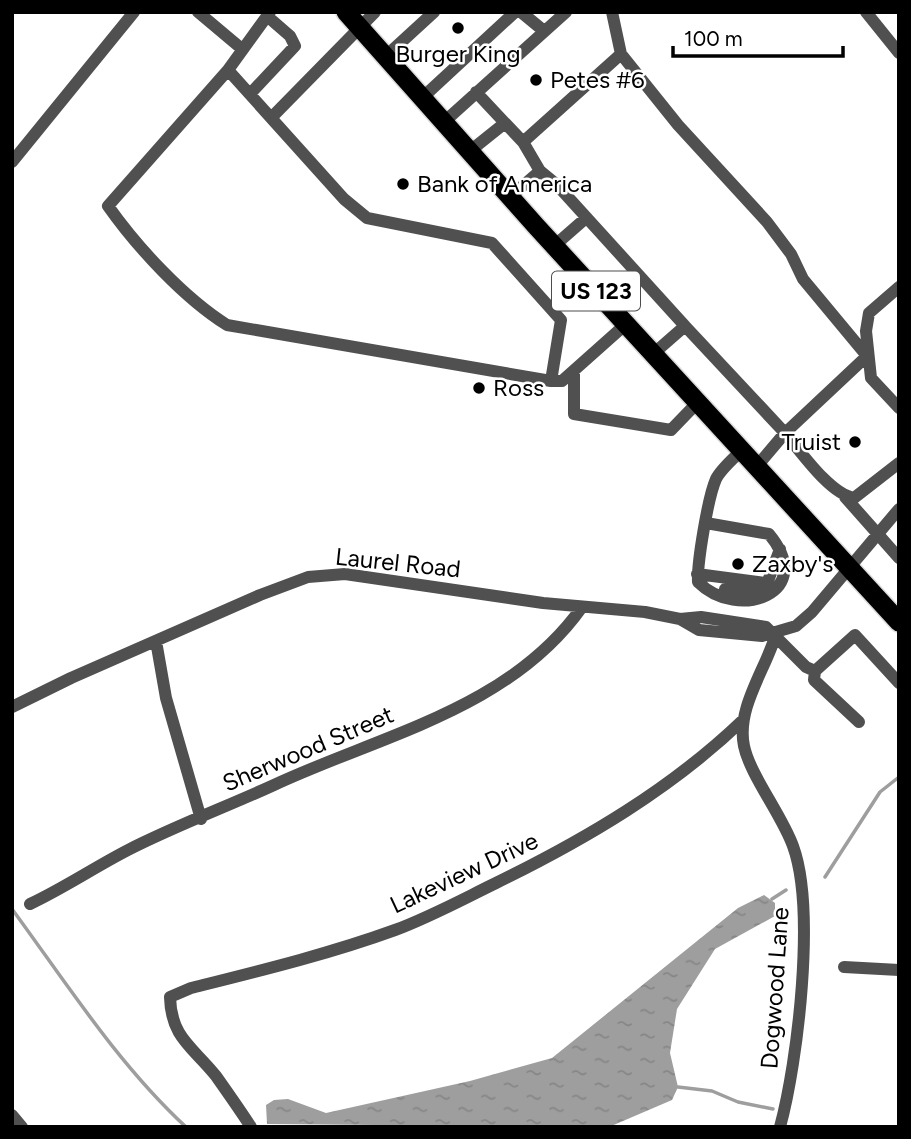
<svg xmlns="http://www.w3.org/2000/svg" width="911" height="1139" viewBox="0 0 911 1139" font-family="Figtree,sans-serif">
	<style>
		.water { fill: url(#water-ripples) }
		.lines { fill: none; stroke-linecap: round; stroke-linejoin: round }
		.stream { stroke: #9e9e9e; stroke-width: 3.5 }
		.highway-casing { stroke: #dbdbdb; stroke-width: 22 }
		.minor { stroke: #505050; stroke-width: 12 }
		.highway { stroke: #000; stroke-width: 19 }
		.poi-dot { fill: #000; stroke: #fff; stroke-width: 2.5 }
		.labels { text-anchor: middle; stroke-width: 5; stroke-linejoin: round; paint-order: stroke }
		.shield { fill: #fff; stroke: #4c4c4c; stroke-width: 2 }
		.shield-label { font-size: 23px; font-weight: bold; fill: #000 }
		.poi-label { font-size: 24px; fill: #000; stroke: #fff; text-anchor: start }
		.street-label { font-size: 24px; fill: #000; stroke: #fff }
	</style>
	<defs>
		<pattern id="water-ripples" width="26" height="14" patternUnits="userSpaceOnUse" patternTransform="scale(1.75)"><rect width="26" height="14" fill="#9e9e9e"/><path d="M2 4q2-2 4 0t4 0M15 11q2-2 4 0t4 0" fill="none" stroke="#868686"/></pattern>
	</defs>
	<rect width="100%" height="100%" fill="#fff"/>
	<path class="water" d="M764,895l11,8v13l-60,33 -38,60 -7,44 8,34 -6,13 -63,27 -342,-3 -1,-19 8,-5 14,-1 38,14 144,-32 82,-23 186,-150z"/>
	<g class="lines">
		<path class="stream" d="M825,877l55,-85 19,-15
			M772,899l14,-9
			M12,909c55,75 106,155 174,218
			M678,1087l34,4 26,11 35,7"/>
		<defs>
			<path id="highway" d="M346,12l190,214 363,396"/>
		</defs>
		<use href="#highway" class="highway-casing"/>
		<path class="minor" d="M198,12l44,37
			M270,12l-42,58 116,129 23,19 125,25 69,77 -10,61h11l64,-57
			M521,12l23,19
			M866,12l33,41
			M621,54l57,71 89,97 24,32 12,25 64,77 -82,77 -100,-107
			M386,56l48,-44
			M228,70l-120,136c29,41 76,92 119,119l324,56
			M476,92l29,31
			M250,94l45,-48 -5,-10 -23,-20
			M422,98l93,-86
			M271,118l104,-106
			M444,122l122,-110
			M470,151l35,-28 18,19
			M12,162l122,-150
			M540,171l17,14 128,141 -32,28
			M510,197l30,-26 -17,-29 98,-88 -9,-42
			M554,246l32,-28
			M899,287l-30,26 -3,18 5,47 28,30
			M574,372v42l97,16 27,-28
			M757,466l28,-33c16,19 45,61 69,65l45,-35
			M845,497l54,61
			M706,523l63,11c49,59 -31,88 -71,48 -1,-19 10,-85 18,-103 5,-10 18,-21 26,-29
			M697,574l69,9
			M725,589l34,3 6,-3 15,-40
			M680,619l21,-2 65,10 40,40 9,4 40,-36 44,48
			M776,634c-10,35 -40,74 -32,112 6,29 38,69 49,100 23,63 5,215 -13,281
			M156,641l10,57 35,121
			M815,671l-1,9 45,42
			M12,707l59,-29 189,-83 48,-18 37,-3 198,29 102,9 35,7 19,11 63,6 34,-10 16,-14 87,-103
			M30,904c34,-16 65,-37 98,-54 47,-24 98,-43 146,-65 107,-50 236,-76 308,-178
			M844,967l55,3
			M12,1115l10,12
			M251,1127c-11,-17 -23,-34 -35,-51 -23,-29 -45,-38 -46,-79l21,-9c68,-17 138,-34 204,-58 35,-13 68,-31 101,-47 90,-44 175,-94 247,-163"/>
		<use href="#highway" class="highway"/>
	</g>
	<g class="poi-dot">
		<circle cx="458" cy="28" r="7"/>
		<circle cx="536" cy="80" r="7"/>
		<circle cx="403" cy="184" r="7"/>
		<circle cx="479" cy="388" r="7"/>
		<circle cx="855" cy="442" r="7"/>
		<circle cx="738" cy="564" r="7"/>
	</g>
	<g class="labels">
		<rect class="shield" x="552" y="271.5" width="88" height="39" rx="5"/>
		<g class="shield-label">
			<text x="596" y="299">US 123</text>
		</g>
		<g class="poi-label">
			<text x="458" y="62" text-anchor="middle">Burger King</text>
			<text x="550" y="88">Petes #6</text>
			<text x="417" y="192">Bank of America</text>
			<text x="493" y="396">Ross</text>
			<text x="841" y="450" text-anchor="end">Truist</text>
			<text x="752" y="572">Zaxby's</text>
		</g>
		<g class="street-label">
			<text transform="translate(398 563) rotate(6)" y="8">Laurel Road</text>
			<text transform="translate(308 749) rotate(-23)" y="8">Sherwood Street</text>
			<text transform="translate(464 873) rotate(-25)" y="8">Lakeview Drive</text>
			<text transform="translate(775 988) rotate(-86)" y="8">Dogwood Lane</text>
		</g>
	</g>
	<rect width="911" height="1139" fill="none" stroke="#000000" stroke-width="28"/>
	<path d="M673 46v10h170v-10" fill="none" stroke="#000000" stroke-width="3.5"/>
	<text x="684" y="46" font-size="21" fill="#000000" stroke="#ffffff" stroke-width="5" paint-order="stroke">100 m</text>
</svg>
